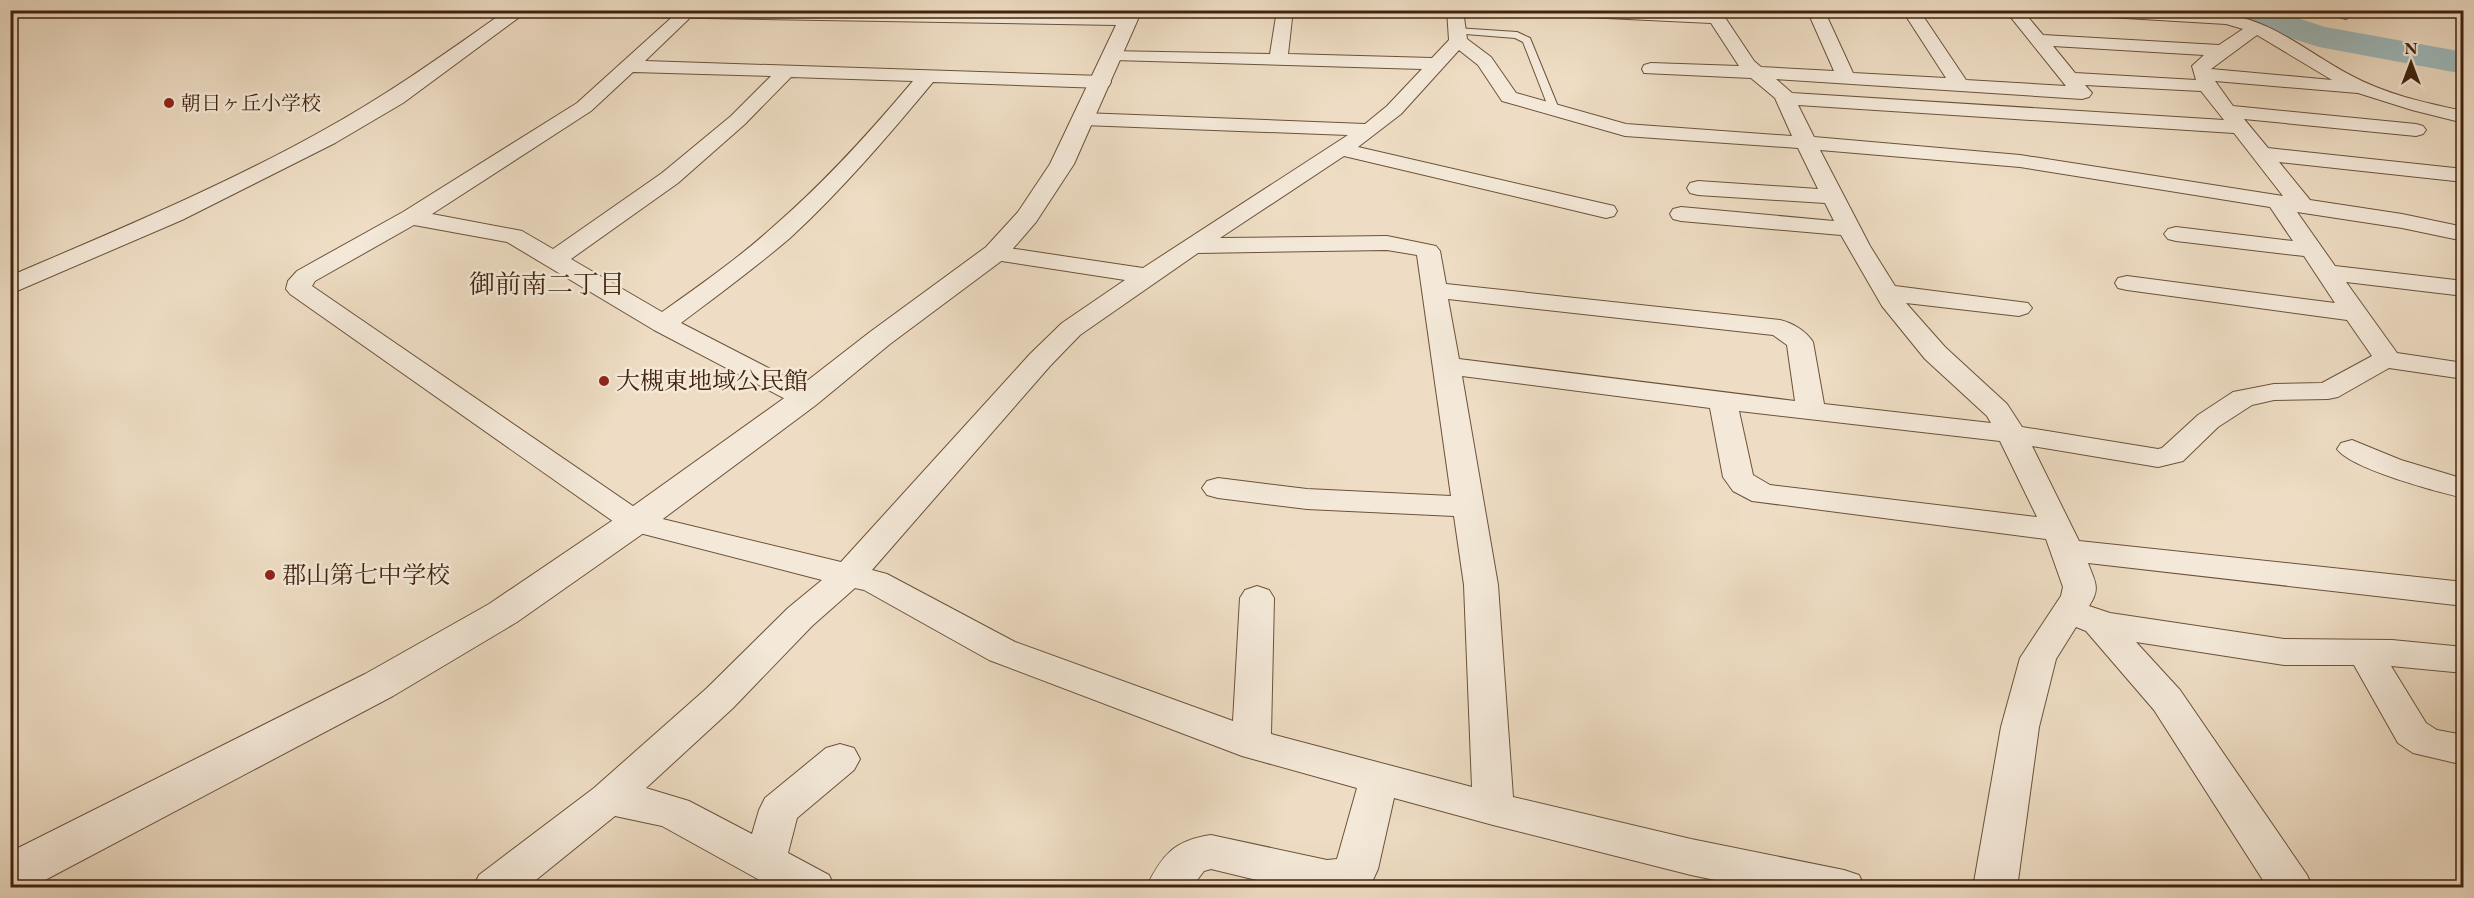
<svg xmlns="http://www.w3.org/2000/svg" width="2474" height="898" viewBox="0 0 2474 898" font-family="'EB Garamond','Noto Serif JP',serif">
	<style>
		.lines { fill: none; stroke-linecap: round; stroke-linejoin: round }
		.river { fill: #9dbabd; fill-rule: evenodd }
		.service-casing { stroke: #6c523b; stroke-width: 2 }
		.minor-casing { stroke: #6c523b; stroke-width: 2 }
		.tertiary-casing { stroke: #6c523b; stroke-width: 2 }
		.service { fill: #f4e9d9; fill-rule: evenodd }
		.minor { fill: #f4e9d9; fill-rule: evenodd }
		.tertiary { fill: #f4e9d9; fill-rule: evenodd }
		.poi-dot { fill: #8f2418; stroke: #f4e9d9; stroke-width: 2 }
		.labels { text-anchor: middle; stroke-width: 5; stroke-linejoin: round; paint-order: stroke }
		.far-poi-label { font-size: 20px; fill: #41230d; stroke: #f4e9d9; text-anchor: start }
		.poi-label { font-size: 24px; fill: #41230d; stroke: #f4e9d9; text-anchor: start }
		.neighbourhood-label { font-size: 26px; fill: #41230d; stroke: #f4e9d9 }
	</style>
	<rect width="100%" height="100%" fill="#eeddc4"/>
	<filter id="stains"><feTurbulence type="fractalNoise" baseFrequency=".00333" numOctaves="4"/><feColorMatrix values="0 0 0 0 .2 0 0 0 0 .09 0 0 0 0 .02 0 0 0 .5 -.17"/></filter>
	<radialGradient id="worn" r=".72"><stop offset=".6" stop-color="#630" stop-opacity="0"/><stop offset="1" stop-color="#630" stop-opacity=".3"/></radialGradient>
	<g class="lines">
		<path class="river" d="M2221,10h52l52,17 139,25v22l-145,-27 -94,-30z"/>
		<defs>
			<path id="service" d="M1456,28l61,4 13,6 29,71 -2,2 -8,-2 -26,-67 -8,-4 -62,-5v-4z"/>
			<path id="minor" d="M680,10h18l-53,51 457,15 7,2 2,4 -2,4 -7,2 -169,-6c-45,54 -91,108 -143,156 -35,30 -72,57 -109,85l134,69 4,6 -4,6 -10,3 -10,-3 -141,-74 -147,-88 -93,-17 -99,56 -3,5 334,229 195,47 189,-208 32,-31 63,-43 -130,-20 -9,-2 -3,-5 3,-5 9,-2 148,22 205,-133 -265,-10 -7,-2 -3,-4 3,-4 7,-2 282,11 22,-18 35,-37 -308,-9 -6,-1 -3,-4 3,-4 162,3 7,-44h16l-5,44 144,4 17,-18 -2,-30h16l4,29 24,18 25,36 110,31 166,12 -17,-38 -24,-20 -107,-5 -2,-4 2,-4 7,-2 88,3 -28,-43 -167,-8 -8,-5 168,2 -1,-2h17l34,51 7,6 73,4 -27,-61h17l29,63 93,5 -44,-68h17l47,70 100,6 -61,-76h17l21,25 176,10 24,-16 -17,-5 -151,-9 -8,-5c53,0 134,-6 183,10 36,12 66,37 100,55 35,19 75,28 114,36v12l-52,-13 -54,-17 -143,-12 18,25 183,18 7,2 3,4 -3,4 -7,2 -172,-17 24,29 196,21v13l-185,-20 31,38 92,14 62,13v14l-62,-13 -105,-16 38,54 129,15v15l-118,-14 51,71 67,10v16l-75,-11 -51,29 -10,2 -54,1 -22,5 -34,22 -35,34 -25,6 -126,-21 47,95 385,41v24l-376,-43c7,19 13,25 1,43l21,7 174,26 108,1 72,7v26l-73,-7 35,57 11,7 27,5v30l-51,-12 -15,-10 -44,-78h-70l-148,-23 44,48 127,185 6,13h-45l-114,-178 -68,-79 -10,-4 -20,32 -17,68 -22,161h-44l28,-161 19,-69 41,-62 2,-9 -17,-48 -294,-38 -19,-10 -10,-14 -13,-69 -248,-32 36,209 15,212 178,42 153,31 15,5 6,13h-112l-62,-13 -198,-50 -99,-27 -16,71 -6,13 -10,5 -72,1 -79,-19 -7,2 -13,17h-45c15,-32 28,-48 65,-53l116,25 10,-1 20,-71 -115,-32 -253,-96 -125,-70 -9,-2 -43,38 -79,82 -87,80 43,13 63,33 7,-24 6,-12 61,-50 14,-4 14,4 6,11 -6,11 -57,48 -9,35 41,22 6,13h-61l-112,-62 -47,-10 -89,72h-53l6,-13 115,-87 113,-100 81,-80 34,-28 -198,-51 -334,-235 -4,-5 2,-8 9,-10 106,-59 174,-109zM2257,35l75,45 -121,-11zM2053,46l151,9 -12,11 4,14 -121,-7zM1459,50l19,15 24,36 123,35 173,12 20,41 -120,-8 -8,2 -3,5 3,5 8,2 127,8 9,18 -153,-14 -8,2 -3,5 3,5 8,2 160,14 41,71 43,53 62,57 4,7 -167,-19 -11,-62c-7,-11 -20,-19 -33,-22l-334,-36 -6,-33 -4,-5 -49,-10 -167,2 124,-82 262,62 8,-2 3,-5 -3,-5 -256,-59 43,-33zM633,72l138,4 -40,40 -69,57 -109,76 -31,-18 -90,-17 159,-103zM791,77l122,4c-43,51 -88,101 -139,145 -35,32 -74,59 -112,86l-91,-53 107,-76 67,-59zM1776,79l306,20 7,-2 3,-4 -7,-8 116,6 23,29 -432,-27zM1798,105l436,28 49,63 -263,-41 -206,-18zM1820,150l200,17 250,40 23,34 -117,-14 -8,2 -4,5 4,5 8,2 128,15 31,47 -208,-27 -9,2 -3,5 3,5 9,2 220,30 25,36 -50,27 -48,1 -41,8 -35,23 -36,33 -4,1 -136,-22 -15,-23 -62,-57 -39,-44 113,13 9,-3 4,-5 -4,-5 -133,-17 -25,-40zM1387,250l30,5 34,241 -144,-7 -89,-11 -11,3 -5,7 5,7 11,3 89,11 147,7 10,69 8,202 -201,-53 3,-136 -5,-8 -12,-4 -12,4 -5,8 -7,123 -218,-79 -128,-68 -15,-4 178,-204 30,-31 118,-82zM1448,299l325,36 14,10 8,56 -336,-42zM1739,411l261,30 37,76 -267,-32 -17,-10z
				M2326,10h26l2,4 -8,5 -18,-5z
				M2352,440l49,20 63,19v19c-26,-6 -113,-29 -127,-49l4,-6z"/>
			<path id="tertiary" d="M507,10h22l-126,93 -68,40 -153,77 -172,74v-18c105,-45 211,-89 310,-144 66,-36 126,-79 187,-122z
				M572,10h342l208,4 2,-4h18l-68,154 -38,58 -32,37 -114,85 -74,61 -168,125 -131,92 -124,74 -363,192h-20v-36l355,-178 124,-70 133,-90 172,-123 76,-59 116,-85 32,-35 32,-48 66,-139 -535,-9 -7,-2z"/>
		</defs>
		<use href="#service" class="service-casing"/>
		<use href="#minor" class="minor-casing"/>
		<use href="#tertiary" class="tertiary-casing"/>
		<use href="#service" class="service"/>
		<use href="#minor" class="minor"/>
		<use href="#tertiary" class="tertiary"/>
	</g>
	<g class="poi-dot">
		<circle cx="169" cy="103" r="6"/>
		<circle cx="604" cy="381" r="6"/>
		<circle cx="270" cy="575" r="6"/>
	</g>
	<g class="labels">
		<g class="far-poi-label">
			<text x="181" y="110">朝日ヶ丘小学校</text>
		</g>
		<g class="poi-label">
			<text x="616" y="389">大槻東地域公民館</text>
			<text x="282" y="583">郡山第七中学校</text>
		</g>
		<g class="neighbourhood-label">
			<text x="547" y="293">御前南二丁目</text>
		</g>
	</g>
	<rect width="2474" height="898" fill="none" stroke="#eeddc4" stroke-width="36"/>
	<rect x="12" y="12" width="2450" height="874" fill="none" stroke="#41230d" stroke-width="3"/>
	<rect x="18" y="18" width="2438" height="862" fill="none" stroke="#41230d" stroke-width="1.5"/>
	<g transform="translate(2411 63)" stroke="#f4e9d9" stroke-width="4.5" paint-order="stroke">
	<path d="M0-4.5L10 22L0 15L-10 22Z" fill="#41230d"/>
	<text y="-9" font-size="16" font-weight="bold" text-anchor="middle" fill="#41230d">N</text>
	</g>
	<rect width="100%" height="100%" filter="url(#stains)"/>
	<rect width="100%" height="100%" fill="url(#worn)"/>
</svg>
